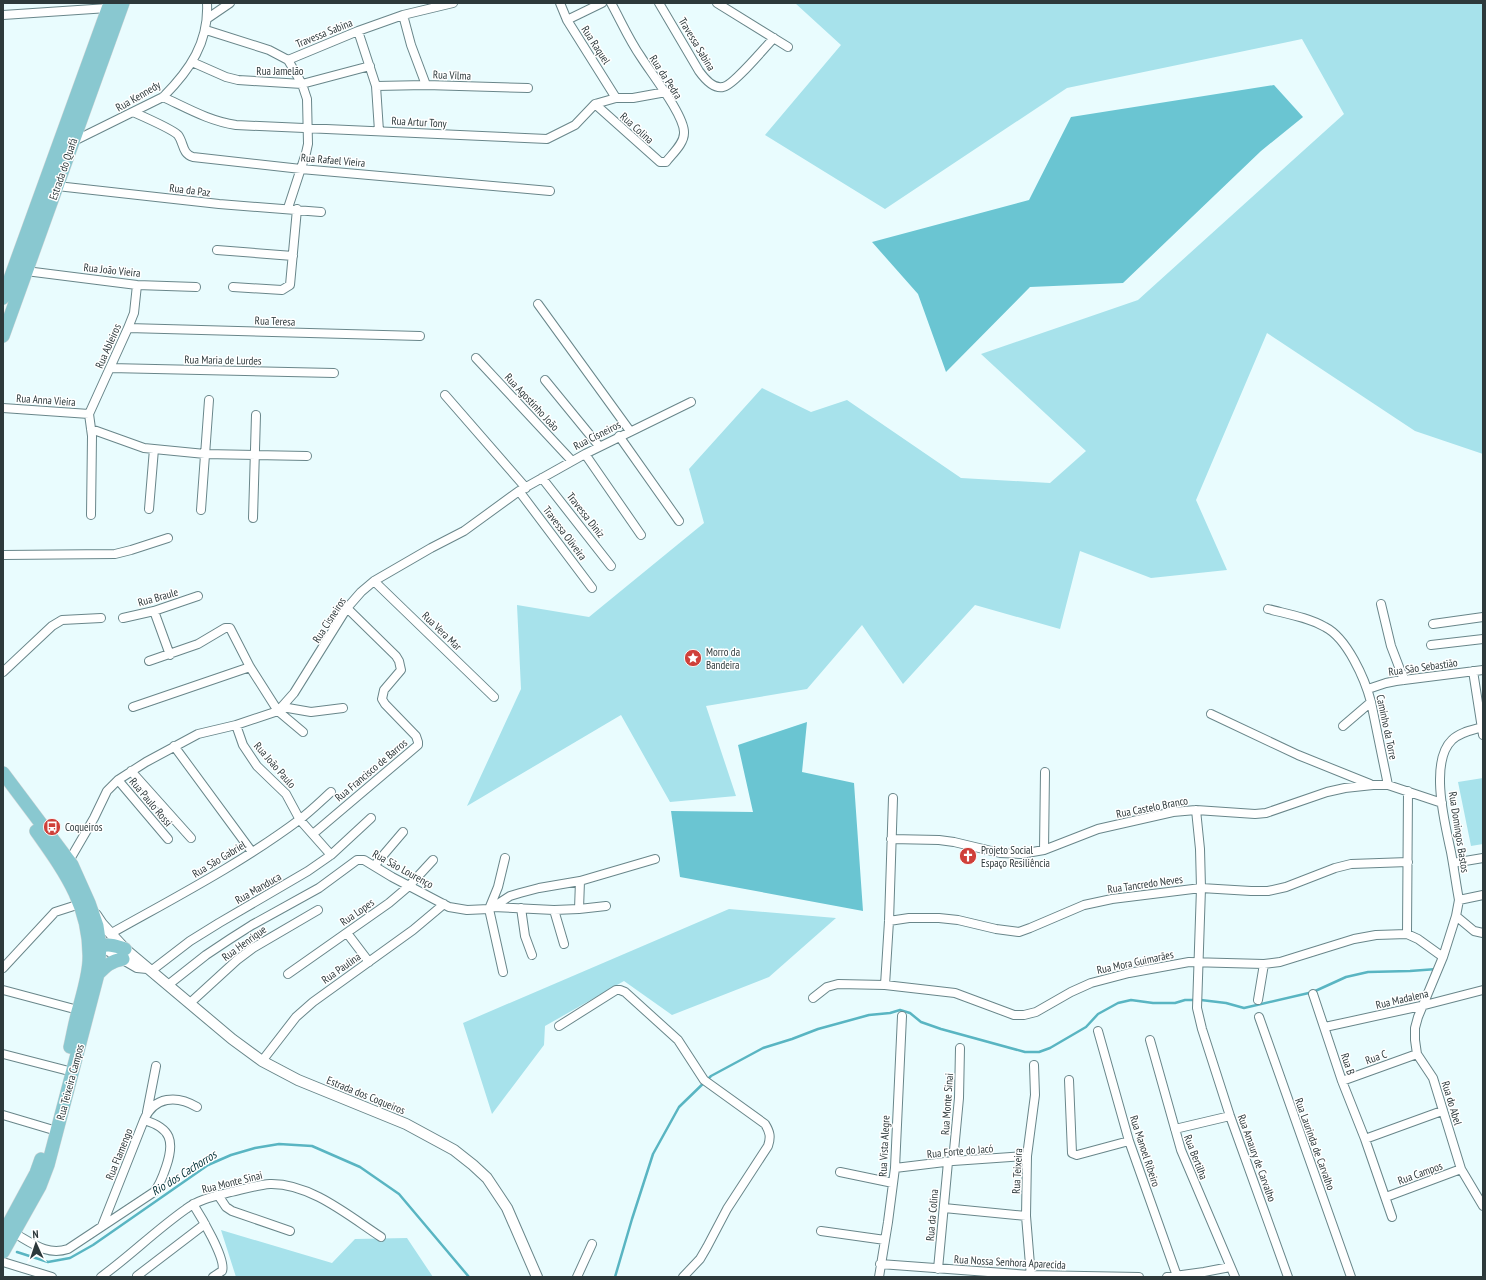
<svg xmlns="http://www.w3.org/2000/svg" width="1486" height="1280" viewBox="0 0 1486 1280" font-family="'PT Sans Narrow',sans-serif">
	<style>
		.green { fill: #a7e2eb }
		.forest { fill: #6ac5d2 }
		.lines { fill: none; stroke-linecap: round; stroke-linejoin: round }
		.stream { stroke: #59b5c2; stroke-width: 2.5 }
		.minor-casing { stroke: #69868a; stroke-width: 10 }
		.tertiary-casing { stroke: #69868a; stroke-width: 12 }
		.primary-casing { stroke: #d5d7d8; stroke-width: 14 }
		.minor { stroke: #fff; stroke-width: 8 }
		.tertiary { stroke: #fff; stroke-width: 10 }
		.primary { stroke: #89c8d0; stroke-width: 13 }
		.labels { text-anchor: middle; stroke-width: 3; stroke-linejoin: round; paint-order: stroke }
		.street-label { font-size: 11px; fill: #2d393b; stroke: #fff }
		.poi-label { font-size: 11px; fill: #2d393b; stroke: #fff; text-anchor: start }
		.water-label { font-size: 12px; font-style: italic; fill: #023136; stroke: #fff }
	</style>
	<rect width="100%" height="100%" fill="#e9fcfe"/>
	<path class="green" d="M795,3h688v451l-68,-23 -148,-98 -71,167 31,70 -76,8 -71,-27 -20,78 -85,-24 -72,79 -41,-59 -55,64 -101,17 30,90 -66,6 -49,-87 -154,91 54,-117 -4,-84 72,12 115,-94 -15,-54 73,-81 49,24 36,-12 114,78 89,5 36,-32 -105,-97 157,-54 206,-186 -42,-75 -235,49 -182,121 -120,-74 76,-90z
		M1483,778v66l-12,2 -13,-64z
		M729,909l107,9 -67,59 -97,38 -48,-34 -79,45 -1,19 -52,69 -29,-91z
		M221,1230l111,33 23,-24 52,-1 26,39h-197z"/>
	<path class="forest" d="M1274,85l29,32 -42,34 -138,132 -93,4 -84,85 -28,-78 -46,-52 157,-42 42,-83z
		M807,722l-5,50 52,11 9,128 -183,-34 -9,-66 82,1 -15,-67z"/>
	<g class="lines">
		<path class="stream" d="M17,1252l31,10 22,-4 23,-13 115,-80 23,-10 24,-7 24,-4 33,2 48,21 39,27 70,83
			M615,1277l17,-58 21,-65 26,-47 32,-31 52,-28 29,-9 26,-10 51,-14 21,-2 10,-3 10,3 11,9 20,7 84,23h14l11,-4 36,-21 12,-13 20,-11 13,-3 22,3h22l10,-3h16l25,3 18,5 69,-16 33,-15 22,-5 42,-1 27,-2"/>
		<defs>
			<path id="minor" d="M560,3l7,17 49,78
				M659,3l40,68c5,7 14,18 24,16 10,-1 42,-40 51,-49
				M717,3l71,44
				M3,15l105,-7
				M403,15l8,30 15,40
				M208,18l22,-15
				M567,20l35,-17
				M206,30l63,20 19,10 14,24 5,15 1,45 -2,9 -18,55
				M358,31l18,55 3,45
				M288,60l70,-29 45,-16 50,-12
				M192,62l34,15 12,3 64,4 68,-18
				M376,86l50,-1 102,3
				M163,97c24,11 46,24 73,28l311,14 28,-14 20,-21 21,-6h17l33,-6
				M595,104l65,58h6c6,-8 18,-18 18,-29 1,-17 -33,-60 -43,-76 -12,-17 -20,-36 -30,-54
				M133,112c9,4 39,17 45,23 6,8 4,19 15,22l108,12 249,22
				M72,142l91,-45c27,-27 46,-55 44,-94
				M57,186l162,18 102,8
				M217,250l76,6
				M26,271l111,14 59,2
				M233,287l49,3 8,-5 7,-76
				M538,304l92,127
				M128,328l292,8
				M476,358l96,103
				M110,368l224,5
				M545,380l54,66
				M445,395l81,93
				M3,408l86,6
				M91,429l53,19 10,1 51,5 102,2
				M619,436l60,85
				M585,454l56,81
				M542,478l69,88
				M519,491l73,97
				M149,509l5,-60
				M201,510l8,-110
				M91,515l1,-79 -3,-22 39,-86 6,-15 3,-28
				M253,518l3,-103
				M3,555l112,-1 16,-4 37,-12
				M374,581l120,116
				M1381,604l10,42 13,34
				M1268,609c19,5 39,8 57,18 22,11 40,52 46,75l17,83
				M154,611l16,44
				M123,618l31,-7 44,-15
				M1433,624l50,-7
				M1431,645l52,-6
				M149,661l49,-17 27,-16h5l20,39 28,44 25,21
				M1473,671l10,64
				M3,672l49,-46 10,-6 39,-2
				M1368,689l18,-6 10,-2 87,-11
				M133,707l117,-40
				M282,707l29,5 32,-4
				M1211,714l87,41 72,29
				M236,725l7,20 14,21 29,28 14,26 31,35
				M1343,726l28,-24
				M1483,727c-10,3 -23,5 -31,13 -23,22 -7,84 -1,112 3,16 5,32 8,48l-3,16 -13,41 -25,60 -3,11v12l2,14 16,24 28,91 22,37
				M174,746l78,106
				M131,771l60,67
				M118,780l50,59
				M1196,810l4,39 1,39 -4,120 5,21 28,87 58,161
				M313,834l105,-89v-3l-2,-6 -31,-32 -3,-5 2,-9 17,-20 -2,-9 -3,-5 -49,-48
				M891,839l48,1 15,2 46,11 21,1 23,-4 54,-21 75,-17 23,-2 59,4 11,-1 61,-21 18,-4 28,-3h15l54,18
				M1044,850l1,-78
				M69,861l25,-43 13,-27 11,-11 28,-18 52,-28 38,-9 42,-14 16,-18 53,-85 14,-16 13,-11 57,-33 33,-17 55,-40 66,-37 106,-52
				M1453,863l30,-5
				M374,866l29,-34
				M1459,900l24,-5
				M493,907l61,3 25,-1 27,-3
				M521,908l4,28 7,19
				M579,909l1,-28
				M554,910l10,34
				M1456,916l18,15 9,2
				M889,921l20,-3h30l19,2 38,9 23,3 11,-4 54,-23 28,-6 89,-11 50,3h17l18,-4 49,-19 16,-4 57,-2
				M347,933l22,29
				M110,934c64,-36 130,-70 189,-114 11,-8 22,-19 32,-28
				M1407,934l1,-143
				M3,968l52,-56 25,-8
				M151,971l39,-30 29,-18 89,-52 23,-16 40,-37
				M503,972l-14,-63 9,-22 7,-29
				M288,974l101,-71 20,-17 24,-26
				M168,985l38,-30 24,-16 22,-14 67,-37 38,-28h7l28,17 57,30 18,3 22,-1 4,-2 17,-11 10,-3 19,-5 41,-7 75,-22
				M885,985l4,-64 4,-123
				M3,990l75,20
				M1313,994l29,87 23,58 27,78
				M813,998l14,-11 11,-3 47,1 70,8 59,22h10l12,-3 35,-20 20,-9 38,-10 60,-11 75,2 16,-2 74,-23 22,-4 31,-1 11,5 25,18
				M1258,1000l6,-36
				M190,1003l47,-43 16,-12 65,-38
				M1259,1017l92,260
				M559,1026l57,-36h4l5,2 53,48 26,40 61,44c5,8 6,13 3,22l-41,63 -20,38 -7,12 -17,18
				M1325,1027l96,-21 62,-16
				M1098,1031l31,110 48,135
				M1150,1040l31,110 54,127
				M3,1054l62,16
				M262,1061l34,-44 17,-15 100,-72 31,-26
				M1069,1080l3,73 5,2 52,-14
				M1342,1081l75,-27
				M147,1112l9,-46
				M3,1115l47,14
				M144,1120c10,-24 33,-25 53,-13
				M1175,1129l55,-13
				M1365,1139l77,-28
				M953,1161l6,-63 1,-50
				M895,1168l58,-7 74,-5
				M840,1172l53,11
				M218,1195l8,12 6,4 58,20
				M1386,1197l75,-28
				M193,1204c7,11 34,56 29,67l-9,6
				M944,1208l82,8
				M821,1231l64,9
				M14,1233c18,10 33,23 54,16l86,-57c6,-7 9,-16 12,-25 9,-26 5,-39 -22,-47l-42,106
				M3,1262l49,15
				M880,1264l150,11 109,2
				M938,1269l10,-107
				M137,1276l68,-52
				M101,1277c29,-21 55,-47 85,-68 13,-10 30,-13 45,-17 13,-3 26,-7 39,-8 40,-1 79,32 111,53
				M577,1277l15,-33
				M879,1277l9,-55 7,-54 7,-152
				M1031,1277l-5,-61 1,-60 8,-61 -1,-30
				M1167,1277l37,-5 26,-5"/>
			<path id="tertiary" d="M96,915l6,9 23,25 107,90 30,22 36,19 108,44 48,26 19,15 14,13 20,30 30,69
				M99,945l38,22 10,1"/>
			<path id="primary" d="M3,298l107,-295
				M3,336l120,-333
				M3,773l69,92 17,38 8,23 3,20 -2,28 -50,191 -8,21 -37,66
				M36,831c29,41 55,76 53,130 -1,16 -6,32 -10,47 -4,13 -6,26 -9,39
				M94,951c11,-9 18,-6 31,-2
				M98,974c8,-8 13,-13 25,-15
				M3,1234l33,-61 5,-14"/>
		</defs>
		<use href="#minor" class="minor-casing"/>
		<use href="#tertiary" class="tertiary-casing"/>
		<use href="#primary" class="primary-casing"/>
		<use href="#minor" class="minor"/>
		<use href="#tertiary" class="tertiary"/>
		<use href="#primary" class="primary"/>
	</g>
	<defs>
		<symbol id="sight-disc" viewBox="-11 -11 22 22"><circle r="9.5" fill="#cf403a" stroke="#fff"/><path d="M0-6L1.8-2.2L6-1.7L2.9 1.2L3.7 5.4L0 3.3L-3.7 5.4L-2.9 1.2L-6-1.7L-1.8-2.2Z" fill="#fff"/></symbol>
		<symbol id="bus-disc" viewBox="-11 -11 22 22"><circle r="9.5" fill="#cf403a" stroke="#fff"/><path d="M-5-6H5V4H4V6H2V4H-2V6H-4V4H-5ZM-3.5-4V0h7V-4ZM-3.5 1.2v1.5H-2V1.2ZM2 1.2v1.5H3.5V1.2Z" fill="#fff"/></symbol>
		<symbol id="church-disc" viewBox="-11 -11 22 22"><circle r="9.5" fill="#cf403a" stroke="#fff"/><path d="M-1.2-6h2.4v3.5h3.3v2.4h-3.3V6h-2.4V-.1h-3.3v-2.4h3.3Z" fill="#fff"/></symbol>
	</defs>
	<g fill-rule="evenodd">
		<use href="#sight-disc" x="683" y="648" width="20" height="20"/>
		<use href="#bus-disc" x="42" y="817" width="20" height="20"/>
		<use href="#church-disc" x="958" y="846" width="20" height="20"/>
	</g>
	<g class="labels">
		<g class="street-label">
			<text transform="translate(324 33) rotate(-22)" y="4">Travessa Sabina</text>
			<text transform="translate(697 44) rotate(59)" y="4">Travessa Sabina</text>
			<text transform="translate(596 45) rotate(57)" y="4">Rua Raquel</text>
			<text x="280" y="75">Rua Jamelão</text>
			<text transform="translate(452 75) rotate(2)" y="4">Rua Vilma</text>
			<text transform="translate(666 77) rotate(57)" y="4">Rua da Pedra</text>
			<text transform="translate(138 96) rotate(-30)" y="4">Rua Kennedy</text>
			<text transform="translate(419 122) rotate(3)" y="4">Rua Artur Tony</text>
			<text transform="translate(637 128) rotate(42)" y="4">Rua Colina</text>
			<text transform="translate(333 160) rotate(5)" y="4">Rua Rafael Vieira</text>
			<text transform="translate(63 169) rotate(-71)" y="4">Estrada do Quafá</text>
			<text transform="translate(190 190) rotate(7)" y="4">Rua da Paz</text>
			<text transform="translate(112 270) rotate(6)" y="4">Rua João Vieira</text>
			<text transform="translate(275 321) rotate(2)" y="4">Rua Teresa</text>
			<text transform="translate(108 346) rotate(-66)" y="4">Rua Ableiros</text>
			<text transform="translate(223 360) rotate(1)" y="4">Rua Maria de Lurdes</text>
			<text transform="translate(46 400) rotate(4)" y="4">Rua Anna Vieira</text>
			<text transform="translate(532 402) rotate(47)" y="4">Rua Agostinho João</text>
			<text transform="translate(597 435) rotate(-27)" y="4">Rua Cisneiros</text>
			<text transform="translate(586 515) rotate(52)" y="4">Travessa Diniz</text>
			<text transform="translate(565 533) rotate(53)" y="4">Travessa Oliveira</text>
			<text transform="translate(158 597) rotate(-16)" y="4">Rua Braule</text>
			<text transform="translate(329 620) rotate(-57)" y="4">Rua Cisneiros</text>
			<text transform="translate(442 631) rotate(44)" y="4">Rua Vera Mar</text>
			<text transform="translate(1423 667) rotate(-8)" y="4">Rua São Sebastião</text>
			<text transform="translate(1387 727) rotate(78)" y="4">Caminho da Torre</text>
			<text transform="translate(275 765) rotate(49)" y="4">Rua João Paulo</text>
			<text transform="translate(371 770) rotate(-40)" y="4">Rua Francisco de Barros</text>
			<text transform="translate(151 802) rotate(50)" y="4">Rua Paulo Rossi</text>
			<text transform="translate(1152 807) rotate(-11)" y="4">Rua Castelo Branco</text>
			<text transform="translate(1459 832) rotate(81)" y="4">Rua Domingos Bastos</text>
			<text transform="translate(219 859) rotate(-31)" y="4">Rua São Gabriel</text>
			<text transform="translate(403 869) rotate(29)" y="4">Rua São Lourenço</text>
			<text transform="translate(1145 884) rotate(-8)" y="4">Rua Tancredo Neves</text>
			<text transform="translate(258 888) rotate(-30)" y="4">Rua Manduca</text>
			<text transform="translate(357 912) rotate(-35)" y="4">Rua Lopes</text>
			<text transform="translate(244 943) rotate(-36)" y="4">Rua Henrique</text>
			<text transform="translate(1135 962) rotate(-12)" y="4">Rua Mora Guimarães</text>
			<text transform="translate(341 968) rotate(-35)" y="4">Rua Paulina</text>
			<text transform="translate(1402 999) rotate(-13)" y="4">Rua Madalena</text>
			<text transform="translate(1376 1057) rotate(-20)" y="4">Rua C</text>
			<text transform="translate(1348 1064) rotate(72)" y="4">Rua B</text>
			<text transform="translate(70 1082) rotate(-75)" y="4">Rua Teixeira Campos</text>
			<text transform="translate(366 1095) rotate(22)" y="4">Estrada dos Coqueiros</text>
			<text transform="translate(1452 1103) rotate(73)" y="4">Rua do Abel</text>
			<text transform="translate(947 1104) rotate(-86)" y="4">Rua Monte Sinai</text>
			<text transform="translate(1315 1144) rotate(70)" y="4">Rua Laurinda de Carvalho</text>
			<text transform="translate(884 1146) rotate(-87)" y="4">Rua Vista Alegre</text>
			<text transform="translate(960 1151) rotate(-5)" y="4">Rua Forte do Jacó</text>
			<text transform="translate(1145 1151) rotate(72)" y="4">Rua Manoel Ribeiro</text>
			<text transform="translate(119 1154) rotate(-68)" y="4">Rua Flamengo</text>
			<text transform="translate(1196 1157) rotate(69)" y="4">Rua Bertilha</text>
			<text transform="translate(1257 1158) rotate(70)" y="4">Rua Amaury de Carvalho</text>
			<text transform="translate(1017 1171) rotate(-87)" y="4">Rua Teixeira</text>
			<text transform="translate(1420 1173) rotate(-20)" y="4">Rua Campos</text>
			<text transform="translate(232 1182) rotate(-14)" y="4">Rua Monte Sinai</text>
			<text transform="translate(932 1215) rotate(-85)" y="4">Rua da Colina</text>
			<text transform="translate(1010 1262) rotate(3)" y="4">Rua Nossa Senhora Aparecida</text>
		</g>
		<g class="poi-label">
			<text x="706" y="656">Morro da<tspan x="706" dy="13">Bandeira</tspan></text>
			<text x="65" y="831">Coqueiros</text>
			<text x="981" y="854">Projeto Social<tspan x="981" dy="13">Espaço Resiliência</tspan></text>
		</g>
		<g class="water-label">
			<text transform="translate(184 1173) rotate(-32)" y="4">Rio dos Cachorros</text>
		</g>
	</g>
	<rect width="1486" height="1280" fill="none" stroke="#2d393b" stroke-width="8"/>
	<g transform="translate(36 1244) rotate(357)" stroke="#ffffff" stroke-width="3" paint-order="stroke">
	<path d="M0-3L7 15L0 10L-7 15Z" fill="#2d393b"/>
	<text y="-6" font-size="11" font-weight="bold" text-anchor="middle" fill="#2d393b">N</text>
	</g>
</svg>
